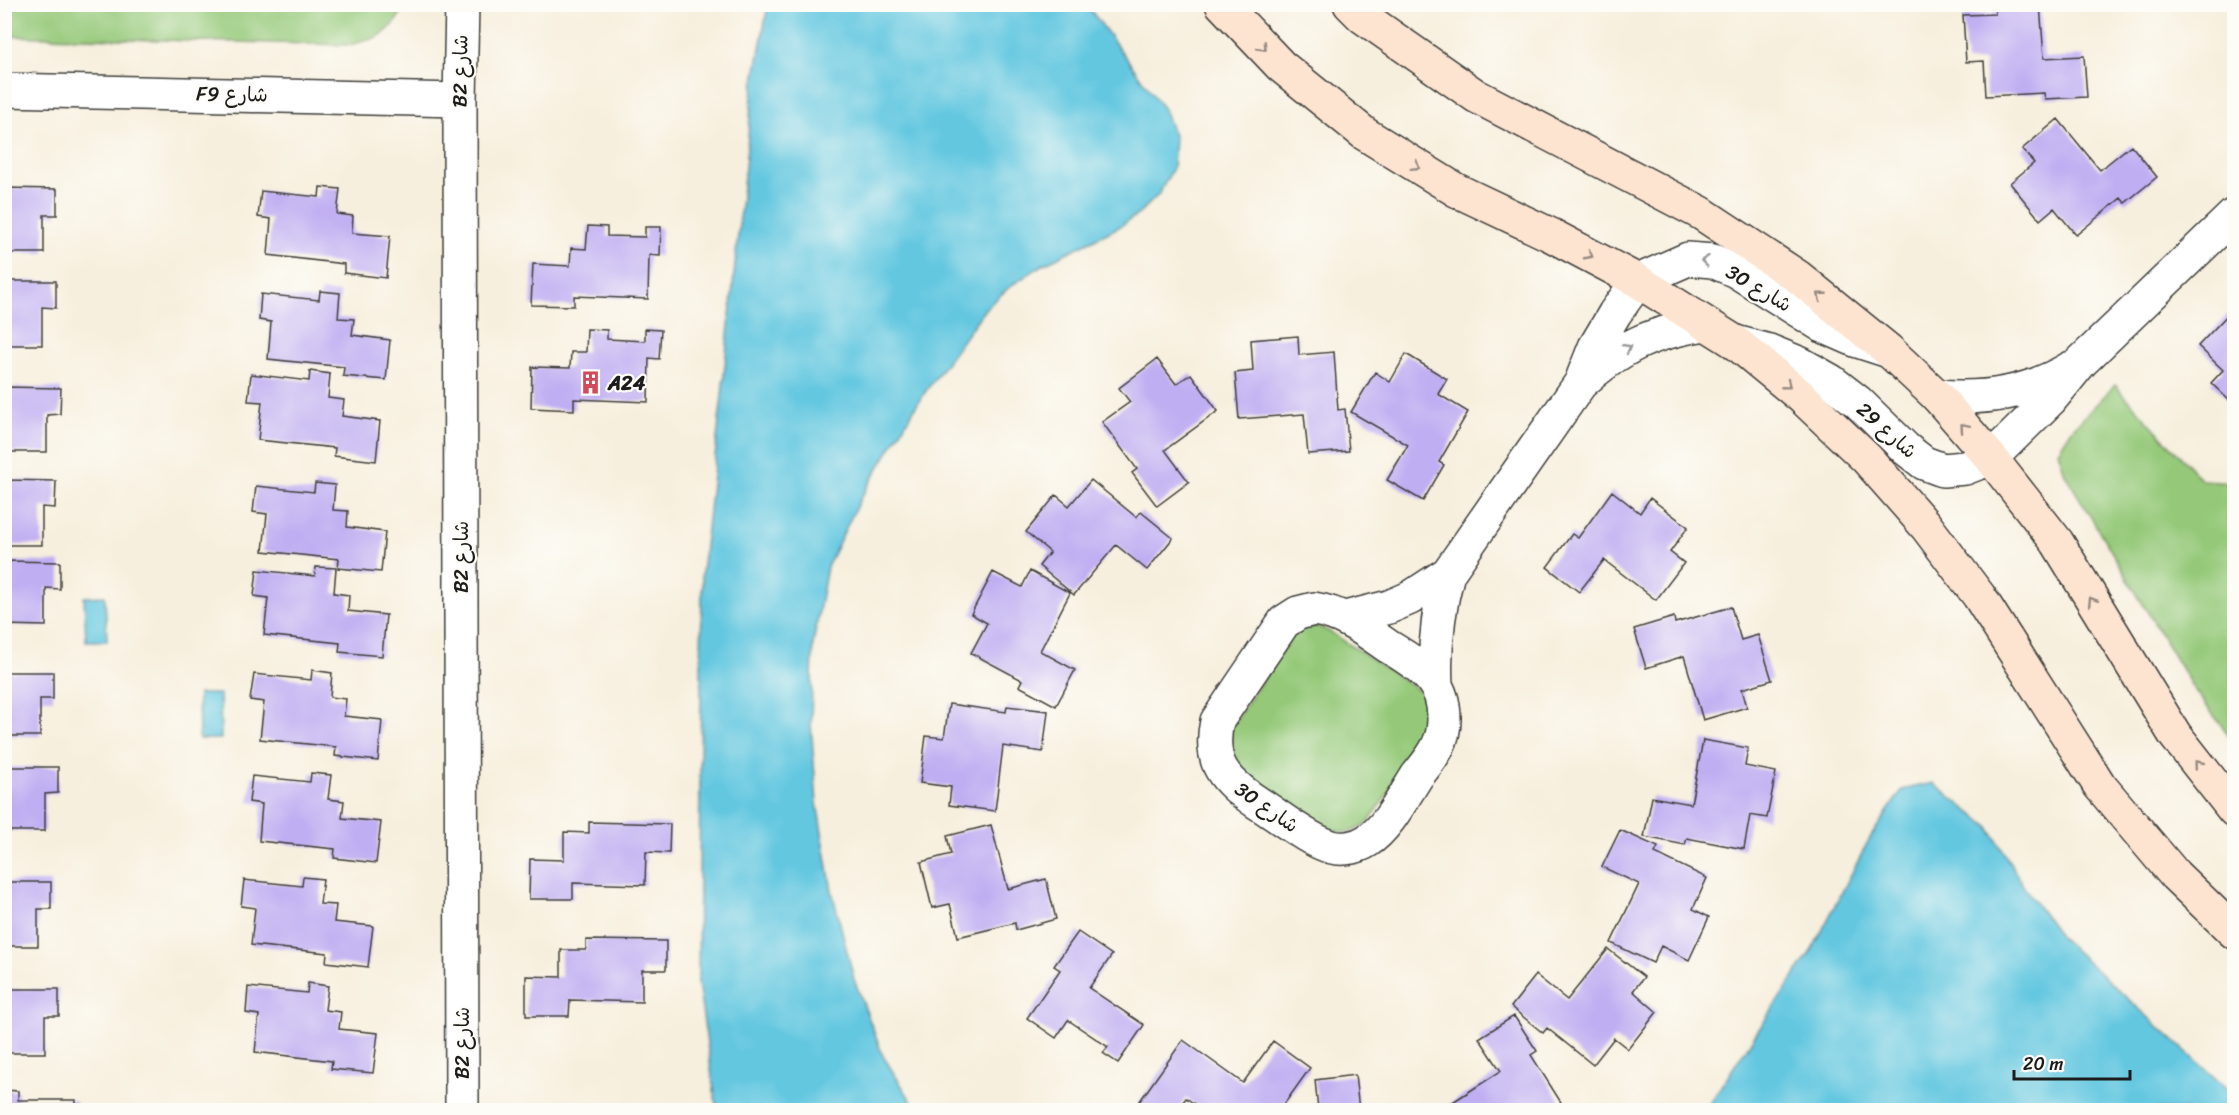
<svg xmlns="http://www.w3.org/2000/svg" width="2239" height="1115" viewBox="0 0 2239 1115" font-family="Sriracha,'Playpen Sans Arabic',sans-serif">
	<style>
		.green { fill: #95c979; stroke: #58724a; stroke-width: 1.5 }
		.water { fill: #63c7e0; stroke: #40727e; stroke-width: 1.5 }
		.building { fill: #c0aef2 }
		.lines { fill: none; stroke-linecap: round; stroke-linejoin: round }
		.street-casing { stroke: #3d3c39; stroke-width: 36 }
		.secondary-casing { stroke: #3d3c39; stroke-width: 36 }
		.street { stroke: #fff; stroke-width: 33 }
		.secondary { stroke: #fde4d1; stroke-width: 33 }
		.oneway { stroke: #988a80 }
		.oneway2 { stroke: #999 }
		.labels { text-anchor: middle; stroke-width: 4.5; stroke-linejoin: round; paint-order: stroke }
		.street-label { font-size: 20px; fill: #1c1c1c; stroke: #fdfcf7 }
		.poi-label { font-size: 20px; font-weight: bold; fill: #1c1c1c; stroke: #fdfcf7; text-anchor: start }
	</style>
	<rect width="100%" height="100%" fill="#fdfcf7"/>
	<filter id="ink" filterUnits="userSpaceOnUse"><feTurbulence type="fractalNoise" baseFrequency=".0167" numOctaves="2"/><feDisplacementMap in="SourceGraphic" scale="12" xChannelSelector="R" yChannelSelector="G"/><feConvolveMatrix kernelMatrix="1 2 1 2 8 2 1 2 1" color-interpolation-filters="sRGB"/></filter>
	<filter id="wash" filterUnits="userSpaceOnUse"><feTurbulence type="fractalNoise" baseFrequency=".008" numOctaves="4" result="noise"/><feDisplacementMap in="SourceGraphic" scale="24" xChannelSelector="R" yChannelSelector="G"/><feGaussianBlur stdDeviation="1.35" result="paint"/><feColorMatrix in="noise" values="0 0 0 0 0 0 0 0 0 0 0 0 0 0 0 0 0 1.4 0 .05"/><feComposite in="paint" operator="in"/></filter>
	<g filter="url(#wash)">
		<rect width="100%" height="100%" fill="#f7efdd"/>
		<path class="green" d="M5,4h401v1c-16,29 -24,33 -57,40l-344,-9z
			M2115,385l87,95 32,2v260l-41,-54 -128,-214 -7,-23 14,-22z
			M1317,626l15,7 88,58 7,12 1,28 -60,93c-18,10 -24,11 -43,3l-84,-56 -10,-11v-32l60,-91 11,-8z"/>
		<path class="water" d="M768,5h319l77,104 11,29 -2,30 -14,26 -20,20 -22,14 -73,36 -32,21 -27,24 -64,89 -61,101 -33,68 -14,77 -2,79 6,80 15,88 22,88 29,77 34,54h-200l-19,-127 4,-411 20,-177 31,-309z
			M105,596l2,45h-21l-2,-44z
			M198,694h22l1,45h-22z
			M1933,783l56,44 35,60 36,50 174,158v15h-529l107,-160 58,-112 32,-48z"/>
		<g id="blocks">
			<path class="building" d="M1994,4h46l4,54 40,-2 3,41 -42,2 -1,-6 -58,3 -2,-35 -18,1 -3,-47 32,-1z
				M2058,119l42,51 31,-25 26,32 -32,26 -4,-5 -45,37 -22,-27 -14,12 -30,-37 24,-20 -12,-14z
				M320,187l20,2 -3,25 16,2 -1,17 38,3 -4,42 -42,-5v-9l-76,-9 3,-36 -13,-2 3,-26 58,6z
				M4,188l53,1v26h-13v38h-40z
				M588,226l19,1v9l38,1v-10h16l-1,29 -11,-1 -1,44 -74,-3v10l-43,-1 2,-41 37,2 1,-18 15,1z
				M4,281h52v27l-14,-1v38h-38z
				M320,291l20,2 -2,25 16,1 -2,16 38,5 -4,40 -43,-4 1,-9 -76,-8 3,-37 -12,-2 2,-26 58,6z
				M2234,308v97l-23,-22 12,-13 -25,-24z
				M587,329l20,1v9l38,2v-12l16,1 -2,29 -10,-1 -1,44 -74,-3v11l-43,-2 1,-41 38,1 1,-16h15z
				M1298,336l1,19 35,-3 4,58 7,-1 4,42 -41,3 -4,-40 -65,5 -4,-46 18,-2 -2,-31z
				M1406,354l41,25 -9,15 30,18 -29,50 5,3 -21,36 -36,-21 21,-35 -57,-33 24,-40 15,10z
				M1157,359l19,25 15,-10 27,37 -53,39 24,32 -32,24 -25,-33 5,-4 -35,-47 28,-20 -11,-14z
				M310,371l20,3 -2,24 16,2 -2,16 38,5 -4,40 -42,-5 1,-8 -77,-8 4,-38 -14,-1 3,-27 58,7z
				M4,387l57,1 -1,26 -13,1v37h-43z
				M4,480l52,1 -1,27 -13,-1v38h-38z
				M1091,480l45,37 5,-5 32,26 -26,32 -31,-25 -42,50 -35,-29 11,-14 -24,-20 30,-37 13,11z
				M315,483l20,2 -2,25 15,1 -1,16 38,5 -4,40 -43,-4 1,-9 -76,-8 4,-37 -14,-2 3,-26 58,6z
				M1612,491l28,22 10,-15 38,29 -18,25 14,11 -28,37 -52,-40 -25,32 -32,-25 25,-33 6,4z
				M4,561l56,1v27l-14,-1v38l-42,-1z
				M316,567l20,1 -2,25 15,2 -1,16 38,4 -4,41 -43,-4 1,-9 -76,-8 4,-37 -14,-2 3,-26 58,6z
				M1030,571l40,22 -30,58 35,19 -19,36 -37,-20 3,-6 -51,-27 16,-30 -16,-9 22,-42 29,15z
				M1731,607l10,33 17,-5 14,45 -30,9 5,18 -44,13 -19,-64 -38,12 -12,-39 40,-12 1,6z
				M312,670l20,3 -2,24 16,2 -2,17 38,4 -4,41 -43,-5 1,-9 -76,-8 4,-37 -14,-2 4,-26 57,6z
				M4,672h49v27h-13v37h-36z
				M949,704l57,8 1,-6 41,5 -5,41 -40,-6 -8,65 -46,-6 2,-18 -31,-4 6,-47 18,2z
				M1703,740l45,8 -3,18 31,6 -9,46 -17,-3 -6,34 -57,-11 -2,7 -41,-8 8,-40 39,7z
				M4,767h54v26l-13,1v37h-41z
				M311,773l20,2 -3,24 16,2 -2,17 39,4 -5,41 -42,-5 1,-9 -76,-8 3,-37 -13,-2 3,-26 58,6z
				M589,822l81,2 -1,29 -23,-1 -1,33 -72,-2v16h-44l1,-40 34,1v-28l25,1z
				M991,825l17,64 38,-10 10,40 -40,11 -1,-7 -57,14 -8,-33 -18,4 -11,-46 30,-8 -4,-18z
				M1620,830l38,17 -3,6 52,25 -14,31 16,8 -20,43 -28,-14 -8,17 -42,-20 28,-59 -37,-17z
				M303,877l20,2 -3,25 16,1 -2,17 39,4 -5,41 -42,-5 1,-9 -76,-8 4,-37 -14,-2 3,-26 58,6z
				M4,882h47v27h-13v37h-34z
				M1078,932l34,23 -23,33 55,37 -26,38 -15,-10 5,-6 -40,-27 -12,18 -29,-20 33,-48 -6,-4z
				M586,940l80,1v29h-24v32l-72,-2 -1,16h-43v-40l35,1v-27h25z
				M1608,949l36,28 -11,14 24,21 -29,37 -14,-11 -21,27 -46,-37 -4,5 -32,-26 25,-32 31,25z
				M308,983l20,3 -3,24 16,2 -2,17 39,4 -5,40 -42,-4 1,-8 -77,-9 4,-37 -13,-2 2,-26 59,6z
				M4,989h55v27h-14v37h-41z
				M1514,1016l23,35 -6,4 31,49 -10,6h-104l-3,-3 56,-36 -22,-33z
				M1183,1040l60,43 30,-42 37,27 -30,42h-77l-17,-12 -9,12h-32l-8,-5z
				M1355,1075l4,35h-41l-3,-30z
				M4,1090l14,1v9h58v10h-72z"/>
		</g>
	</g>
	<g filter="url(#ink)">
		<use href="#blocks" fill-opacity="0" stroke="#3d3c39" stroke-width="1.5"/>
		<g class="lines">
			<defs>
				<path id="street" d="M462,4l-2,96 2,1010
					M4,90l456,10
					M1735,342l34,9 32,13 30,17 27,21 48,47 18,14 19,7 22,-2 26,-10 59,-58 31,-38 153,-147
					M1583,377l12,-30 20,-34 23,-32 50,-22 25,2 23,10 87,55 32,14 31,10
					M1937,396c49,4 92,-3 134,-28
					M1314,609c28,4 49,20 72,36 24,15 53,30 57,61 2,13 1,28 -5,40 -5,11 -14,21 -21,30 -13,20 -30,53 -50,65 -9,6 -24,9 -35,6 -21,-5 -55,-32 -74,-44 -34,-23 -50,-40 -41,-82l67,-99 14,-9z
					M1345,618l44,-11 21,-9 38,-25 132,-189c42,-38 70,-51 125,-60
					M1436,685c-2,-39 2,-75 12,-112"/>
				<path id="secondary" d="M1222,4l59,62 84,68 91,56 95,45 87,46 97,61 68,56 64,61 59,67 53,70 121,190 75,89 59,57
					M1350,4l13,13 113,79 225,117 97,64 90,73 49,46 54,62 66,84 118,193 59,75"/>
			</defs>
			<use href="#street" class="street-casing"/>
			<use href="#secondary" class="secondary-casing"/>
			<use href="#street" class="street"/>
			<use href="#secondary" class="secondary"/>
		</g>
		<defs><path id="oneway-chevron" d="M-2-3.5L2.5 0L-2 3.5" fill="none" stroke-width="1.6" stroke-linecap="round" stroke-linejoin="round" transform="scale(1.5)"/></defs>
		<g class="oneway">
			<use href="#oneway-chevron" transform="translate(1263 47) rotate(46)"/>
			<use href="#oneway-chevron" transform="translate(1416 166) rotate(32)"/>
			<use href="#oneway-chevron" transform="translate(1589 255) rotate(28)"/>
			<use href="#oneway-chevron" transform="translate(1821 296) rotate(-141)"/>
			<use href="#oneway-chevron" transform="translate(1787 385) rotate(39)"/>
			<use href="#oneway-chevron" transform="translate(1964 427) rotate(-131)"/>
			<use href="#oneway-chevron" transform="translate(2092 601) rotate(-121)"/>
			<use href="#oneway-chevron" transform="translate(2198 764) rotate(-129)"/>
		</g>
		<g class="oneway2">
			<use href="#oneway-chevron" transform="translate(1705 261) rotate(-174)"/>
			<use href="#oneway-chevron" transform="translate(1627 348) rotate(-30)"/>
		</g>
	</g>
	<defs>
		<symbol id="building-bare" viewBox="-9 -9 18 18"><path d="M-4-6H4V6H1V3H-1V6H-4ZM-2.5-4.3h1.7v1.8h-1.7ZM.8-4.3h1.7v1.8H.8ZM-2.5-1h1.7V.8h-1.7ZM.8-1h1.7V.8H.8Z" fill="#d1495b" stroke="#fdfcf7" stroke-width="2.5" paint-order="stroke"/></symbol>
	</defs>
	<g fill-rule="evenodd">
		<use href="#building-bare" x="574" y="366" width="33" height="33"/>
	</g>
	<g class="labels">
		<g class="street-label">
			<text transform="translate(460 71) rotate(-89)" y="7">B2 شارع</text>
			<text transform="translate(232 94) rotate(1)" y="7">F9 شارع</text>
			<text transform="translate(1759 288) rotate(31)" y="7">شارع 30</text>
			<text transform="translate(1887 430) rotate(42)" y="7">شارع 29</text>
			<text transform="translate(461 557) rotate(-90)" y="7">B2 شارع</text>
			<text transform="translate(1267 807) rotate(35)" y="7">شارع 30</text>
			<text transform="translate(462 1043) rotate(-90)" y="7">B2 شارع</text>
		</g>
		<g class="poi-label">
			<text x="608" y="390">A24</text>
		</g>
	</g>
	<rect width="2239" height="1115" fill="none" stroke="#fdfcf7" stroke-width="24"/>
	<path d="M2014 1070v9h116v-9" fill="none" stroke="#1c1c1c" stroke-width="3"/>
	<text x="2023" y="1070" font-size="18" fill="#1c1c1c" stroke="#fdfcf7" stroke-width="4.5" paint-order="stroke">20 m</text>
</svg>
